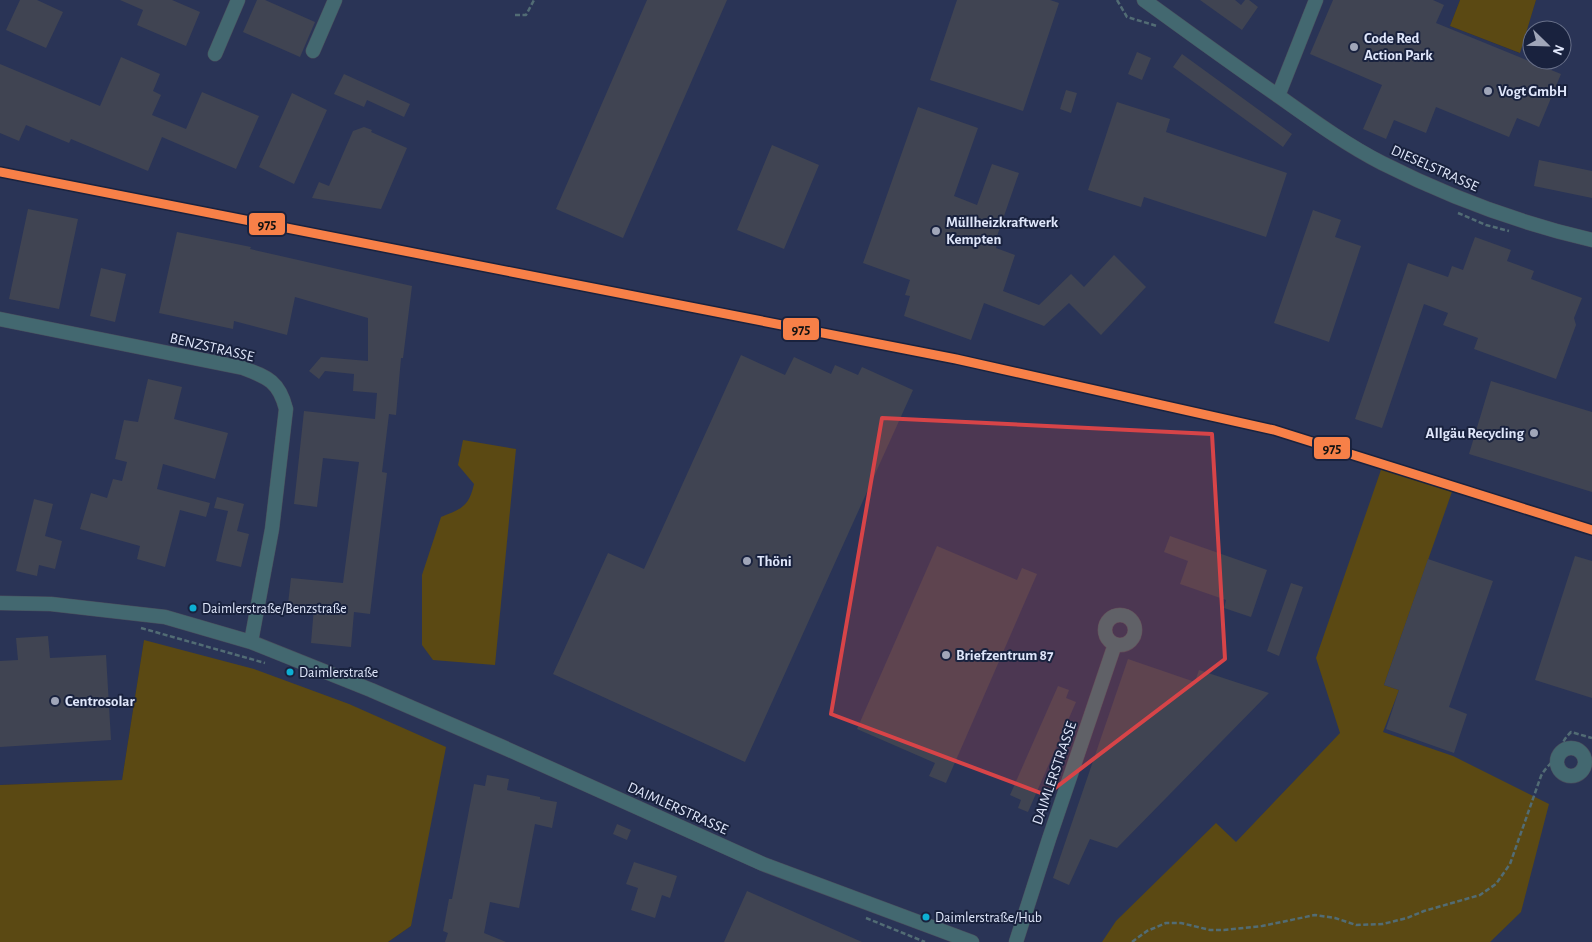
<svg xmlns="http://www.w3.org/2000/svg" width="1592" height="942" viewBox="0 0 1592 942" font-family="'Alegreya Sans',sans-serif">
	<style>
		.built { fill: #2a3456; fill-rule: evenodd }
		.green { fill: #5b4913 }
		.building { fill: #404452 }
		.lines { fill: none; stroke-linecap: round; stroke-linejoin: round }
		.minor-casing { stroke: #494e5d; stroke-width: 15 }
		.path { stroke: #526c74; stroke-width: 2.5; stroke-dasharray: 5 2.5; stroke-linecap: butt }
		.minor { stroke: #436870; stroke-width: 14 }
		.rail-1-casing { stroke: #19223e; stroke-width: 12 }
		.rail-1 { stroke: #f78048; stroke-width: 9 }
		.marked { fill: #d74448; fill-opacity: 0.2; stroke: #d74448; stroke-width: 4; stroke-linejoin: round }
		.poi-dot { fill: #a0a6b9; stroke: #19223e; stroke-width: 2 }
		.bus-dot { fill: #0dafd3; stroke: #19223e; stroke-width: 2 }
		.labels { text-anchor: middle; stroke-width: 4; stroke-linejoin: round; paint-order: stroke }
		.bus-label { font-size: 14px; fill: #dfe6fa; stroke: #19223e; text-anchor: start }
		.poi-label { font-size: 15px; font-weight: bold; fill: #dfe6fa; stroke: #19223e; text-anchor: start }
		.street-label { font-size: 15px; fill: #dfe6fa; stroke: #19223e }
		.line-badge { stroke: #19223e; stroke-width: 2 }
		.pale-badge-label { font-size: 14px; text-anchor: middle; font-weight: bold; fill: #111 }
	</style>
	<rect width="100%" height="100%" fill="#2b3041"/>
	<path class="built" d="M0,0h1460l-10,26 69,27 17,-53h56v942h-1204l23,-16 -267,-285 -22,139 -122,5zM1532,30h30v30h-30z"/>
	<path class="green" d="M1460,0h76l-16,53 -70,-27z
		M463,440l53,9 -21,216 -62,-5 -11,-15v-70l19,-58c20,-8 28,-10 33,-33l-16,-19z
		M1383,464l71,22 -70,199 15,5 -16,42 70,24 96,48 -28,108 -31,30h-388l14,-21 100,-98 20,19 104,-109 -24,-75z
		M144,640l110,29 95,35 97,43 -35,179 -23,16h-388v-157l122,-5z"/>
	<path class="building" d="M20,0h17l26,12 -17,36 -40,-18z
		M120,0h52l28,12 -14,34 -49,-21 6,-15z
		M257,0h8l50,22 -15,35 -57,-25z
		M647,0h80l-104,238 -67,-29z
		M957,0h93l9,3 -36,108 -93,-31z
		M1200,0h35l6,5 4,-5h4l9,7 -16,23z
		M1333,0h100l11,5 -8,18 125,51 -22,53 -22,-9 -8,19 -73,-30 -10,26 -32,-13 -8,19 -23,-10 19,-44 -72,-31z
		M1137,52l14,6 -9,22 -14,-6z
		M1182,54l110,80 -9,13 -110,-80z
		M121,57l39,17 -7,17 8,4 -9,20 34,14 16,-37 57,24 -23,53 -74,-32 -14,34 -77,-32 -2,4 -43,-18 -7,16 -19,-8v-69l100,42z
		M344,74l66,30 -6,13 -37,-17 -3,7 -30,-13z
		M1066,90l11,3 -6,20 -11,-4z
		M292,93l35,17 -33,74 -35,-17z
		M1117,102l53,17 -4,13 121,41 -21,64 -122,-40 -3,10 -53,-17z
		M918,107l60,21 -24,68 23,9 15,-41 27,9 -23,66 2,1 -2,8 19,7 -12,36 36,14 32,-31 13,13 30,-32 32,32 -45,48 -32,-32 -25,23 -60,-23 -13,37 -67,-24 6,-20 -5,-1 5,-15 -47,-17z
		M364,127l8,3 -1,2 36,16 -26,61 -69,-11 7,-16 10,4 24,-55z
		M772,145l47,20 -35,84 -47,-19z
		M1539,160l53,11v27l-58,-12z
		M28,209l50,10 -19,90 -50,-10z
		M1313,210l28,10 -6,17 26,9 -32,96 -55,-19z
		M177,232l74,15 -1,2 162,37 -9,72h-2l-5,57 -7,-1 -7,58 5,1 -17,141 -16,-2 -3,35 -40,-4 3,-36 -26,-3 3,-26 52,5 16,-121 -36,-4 -6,49 -23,-3 10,-93 71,8 2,-26 -24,-2 1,-17 -29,-3 -6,8 -10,-8 12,-14 47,4v-43l-73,-21 -8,38 -53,-14 -1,8 -74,-16z
		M1475,237l36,13 -4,11 27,10 -3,8 51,19 -8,20 2,7 -20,54 -82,-30 4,-11 -35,-13 5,-12 -24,-9 -42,124 -27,-9 53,-156 40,14 4,-11 11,4z
		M101,268l25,6 -11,48 -25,-6z
		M741,355l44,20 9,-18 37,17 4,-9 23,10 4,-8 51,23 -168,372 -192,-88 55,-121 36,16z
		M148,379l34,8 -8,32 54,14 -13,46 -52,-15 -6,25 53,14 -4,14 -26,-7 -15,57 -28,-8 3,-13 -60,-17 11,-36 16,5 6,-19 9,2 5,-19 -12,-3 9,-39 14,2z
		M1491,381l101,31v80l-123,-38z
		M217,497l27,7 -7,27 12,3 -8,33 -25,-6 12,-50 -14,-3z
		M34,499l19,5 -8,32 17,5 -7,28 -16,-4 -2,11 -21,-5z
		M1170,536l97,34 -16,47 -27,-9 2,-8 -46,-16 8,-23 -24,-9z
		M937,546l80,34 5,-12 15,6 -91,209 -17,-7 6,-13 -78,-34z
		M1575,556l17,5v137l-57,-18z
		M1428,559l65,22 -44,126 18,7 -13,39 -68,-24 13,-39 -15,-5z
		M1291,583l12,4 -24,69 -12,-5z
		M48,636l2,22 56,-3 5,85 -111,7v-86l18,-1 -2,-22z
		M1128,659l67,23 4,-12 70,23 -152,155 -27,-9 -21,46 -16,-7z
		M1058,686l11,4 -3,8 10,4 -48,110 -10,-4 3,-8 -11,-5z
		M487,775l22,4 -2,11 33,7v2l17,3 -5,26 -17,-4 -16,84 -29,-6 -6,31 22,9h-61l3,-9 -5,-2 6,-32h3l22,-115 11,2z
		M617,824l14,6 -4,10 -14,-6z
		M634,862l43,14 -7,22 -8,-3 -7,23 -24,-8 7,-22 -12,-4z
		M747,891l115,51h-138z"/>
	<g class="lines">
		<defs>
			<path id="minor" d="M1144,0c44,32 88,64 133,95 34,24 68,49 105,68 67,34 137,60 210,77
				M313,51l22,-51
				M215,54l23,-54
				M1278,96l38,-96
				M0,319l243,49c24,9 36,13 43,41l-14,120 -21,113
				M0,603l51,1 114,13 86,25 120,48 134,58 258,116 209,78
				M1105 630a15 15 0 1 1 30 0a15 15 0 1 1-30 0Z
				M1557 762a14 14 0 1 1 28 0a14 14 0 1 1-28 0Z
				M1016,942l33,-103 66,-195"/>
		</defs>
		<use href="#minor" class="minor-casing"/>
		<path class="path" d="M1117,0l10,17 30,9
			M515,15h11l8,-15
			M1458,213l28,12 23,6
			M141,628l124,35
			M866,918l59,24
			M1132,942l15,-11 19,-8h15l29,7h14l38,-4 53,-11 20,3 21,7 27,-1 24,-6 17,-7 56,-16 16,-11 14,-20 31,-88c5,-10 14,-15 18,-23 5,-10 2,-11 12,-21l21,6"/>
		<use href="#minor" class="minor"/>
		<defs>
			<path id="rail-1" d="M0,172l956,187 318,71 318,100"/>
		</defs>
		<use href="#rail-1" class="rail-1-casing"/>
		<use href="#rail-1" class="rail-1"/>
	</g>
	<path class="marked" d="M882,418l330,16 13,225 -179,136 -215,-81z"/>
	<g class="poi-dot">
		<circle cx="1354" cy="47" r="5"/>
		<circle cx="1488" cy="91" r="5"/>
		<circle cx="936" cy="231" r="5"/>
		<circle cx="1534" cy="433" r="5"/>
		<circle cx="747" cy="561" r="5"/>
		<circle cx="946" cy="655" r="5"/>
		<circle cx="55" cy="701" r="5"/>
	</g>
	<g class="bus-dot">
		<circle cx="193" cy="608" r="4.5"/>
		<circle cx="290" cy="672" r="4.5"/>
		<circle cx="926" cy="917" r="4.5"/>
	</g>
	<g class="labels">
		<g class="bus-label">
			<text x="202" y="613">Daimlerstraße/Benzstraße</text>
			<text x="299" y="677">Daimlerstraße</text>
			<text x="935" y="922">Daimlerstraße/Hub</text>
		</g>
		<g class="poi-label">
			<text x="1364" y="43">Code Red<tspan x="1364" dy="17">Action Park</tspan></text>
			<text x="1498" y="96">Vogt GmbH</text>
			<text x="946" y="227">Müllheizkraftwerk<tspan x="946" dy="17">Kempten</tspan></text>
			<text x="1524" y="438" text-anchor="end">Allgäu Recycling</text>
			<text x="757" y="566">Thöni</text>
			<text x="956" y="660">Briefzentrum 87</text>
			<text x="65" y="706">Centrosolar</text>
		</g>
		<g class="street-label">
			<text transform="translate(1435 168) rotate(24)" y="5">DIESELSTRASSE</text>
			<text transform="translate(212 347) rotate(13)" y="5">BENZSTRASSE</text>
			<text transform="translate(1054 773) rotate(-71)" y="5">DAIMLERSTRASSE</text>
			<text transform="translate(678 808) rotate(24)" y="5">DAIMLERSTRASSE</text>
		</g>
	</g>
	<g class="line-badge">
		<rect x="248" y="212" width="38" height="24" rx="5" fill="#f78048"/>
		<rect x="782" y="317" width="38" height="24" rx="5" fill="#f78048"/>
		<rect x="1313" y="436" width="38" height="24" rx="5" fill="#f78048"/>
	</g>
	<g class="pale-badge-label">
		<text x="267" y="229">975</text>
		<text x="801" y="334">975</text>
		<text x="1332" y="453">975</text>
	</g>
	<g transform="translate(1547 45) rotate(113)"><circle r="24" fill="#19223e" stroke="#687089"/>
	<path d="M0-4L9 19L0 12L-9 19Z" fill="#a0a6b9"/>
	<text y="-8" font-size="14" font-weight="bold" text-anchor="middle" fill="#dfe6fa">N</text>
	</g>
</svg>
